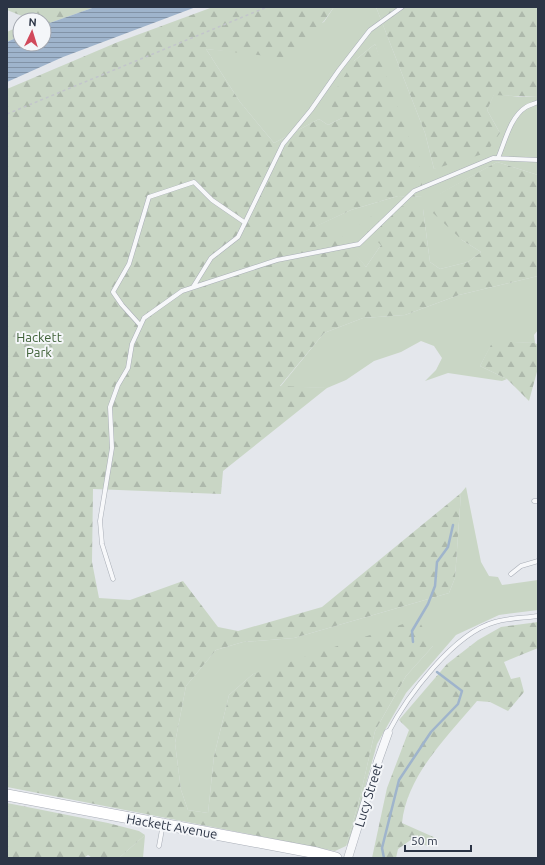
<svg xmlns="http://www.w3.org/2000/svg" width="545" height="865" viewBox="0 0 545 865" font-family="Ubuntu,sans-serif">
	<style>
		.green { fill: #c9d6c5 }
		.forest { fill: url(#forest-firs) }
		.water { fill: url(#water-rules) }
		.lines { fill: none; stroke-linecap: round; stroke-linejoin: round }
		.stream { stroke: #9fb4cc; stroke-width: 2.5 }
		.lane-casing { stroke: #a9aeb7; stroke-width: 5 }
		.street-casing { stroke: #a9aeb7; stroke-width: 9 }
		.secondary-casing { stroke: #a9aeb7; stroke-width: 12 }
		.path { stroke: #c2c5cb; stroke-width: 1.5; stroke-dasharray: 3 3; stroke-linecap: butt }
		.lane { stroke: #f7f8fa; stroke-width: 4 }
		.street { stroke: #f7f8fa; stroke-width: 8 }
		.secondary { stroke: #fff; stroke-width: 11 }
		.labels { text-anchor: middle; stroke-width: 4; stroke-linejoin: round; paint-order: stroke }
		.park-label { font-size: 13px; fill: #3f6138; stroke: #f4f6f9 }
		.street-label { font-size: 13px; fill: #2b3445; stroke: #f4f6f9 }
	</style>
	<defs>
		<pattern id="forest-firs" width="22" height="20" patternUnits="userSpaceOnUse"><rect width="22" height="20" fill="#c9d6c5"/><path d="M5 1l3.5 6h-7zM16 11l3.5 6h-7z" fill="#adb8ab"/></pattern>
		<pattern id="water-rules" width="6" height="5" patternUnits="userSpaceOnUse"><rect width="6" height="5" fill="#9fb4cc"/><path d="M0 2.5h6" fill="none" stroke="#8293a7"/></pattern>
	</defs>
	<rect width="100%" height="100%" fill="#e4e7ec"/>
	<path class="green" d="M334,7h42l49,126 9,36 66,-36 -13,-23 7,-16 26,3h18v78l-41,-13 -57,32 22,46 19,12 -13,10 -28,7 -10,-7 -7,-53 -42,36 -15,22 -11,-13 -52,-22 48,-22 47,-14 24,1 -47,-153 -21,17 -12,57 -14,7 -9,-6 -45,24 -34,-41 -34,-53 34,3 84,-30z
		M538,276v54l-4,5 1,8 -42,-1 -13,24 27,13 -5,2 -54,-8 -23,8 11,-11 6,-12 -8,-12 -13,-5 -20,11 -27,9 -28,19 -19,8 -47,-1 44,-54 39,-15 42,-3 54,-20z
		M466,487l15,75 8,14 9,1 4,8 36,-5v30l-39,5 -43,20 -50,58 -29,51 -27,98 -4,4 14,-49 15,-66 31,-55 27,-30 -180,28 -24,21 -15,61 -6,57 -20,-3 -7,-20 -6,-47 11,-57 30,-36 27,-8 51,-4 155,-45 6,-15 6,-85z
		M145,835l-2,23h-24z"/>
	<path class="forest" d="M7,7h88l-51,18v-5h-12l-25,-10z
		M213,7h121l-10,14 -40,37 -78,-9 34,53 34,41 45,-24 9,6 14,-7 -14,-16 26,-41 21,-17 46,126 2,27 -25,-1 -47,14 -47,22 34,-1 28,36 15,-22 -22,-21 31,-19 33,4 7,53 10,7 28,-7 13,-10 -19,-12 -29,-27 6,-19 58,-32 41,13v101l-79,19 -54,20 -42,3 -39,15 -44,53 47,2 -104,83 -2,23 -128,-5 -1,73 7,36 31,2 53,-19 35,46 20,4 84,-24 139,-114 -6,85 -6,15 -155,45 -51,4 -27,8 -30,36 -11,57 6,47 7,20 20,3 6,-57 15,-61 24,-21 165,-55 15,27 -27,30 -31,55 -15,66 -14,49 -11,5 -328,-64v-698l111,-47z
		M376,7h162v90l-44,-2 -7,15 13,23 -14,20 -52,16 -9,-36z
		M20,26v10l-13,6v-10z
		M493,341l42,2 3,2v23l-9,33 -22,-22 -27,-13z
		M538,622v26l-34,14 7,17 9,-2 4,15 -16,19 -18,-9 -13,-1c-30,36 -70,74 -75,122l36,16 -8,8 -18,-8 -14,10 -2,9h-24l15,-70 22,-58 -10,-10 48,-56 31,-24 23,-13z
		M7,803l101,20 31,8 6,4 -26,23h-27l-4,-3 -4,3h-77z"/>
	<path class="water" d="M95,7h101l-133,50 -56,25v-40l13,-6v8h24v-19z"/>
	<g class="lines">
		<path class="stream" d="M413,642l-1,-11 16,-27 7,-18 2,-24 11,-15 5,-22
			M384,858l-2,-10 17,-68 32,-48 27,-28 4,-13 -25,-19"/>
		<defs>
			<path id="lane" d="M498,158c7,-16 12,-41 28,-51 3,-2 8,-3 12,-5
				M193,287l18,-29 27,-21 45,-93 28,-34 28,-40 31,-40 32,-23
				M140,325l-18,-20 -9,-13 16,-28 20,-67 45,-15 18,18 32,22
				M534,501h4
				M511,574l10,-8 17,-5
				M113,579l-11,-35 -2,-23 12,-73 -2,-41 8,-22 10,-17 4,-24 12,-26 38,-27 95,-31 82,-16 55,-53 79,-33 45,2
				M388,733c19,-37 66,-100 107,-111 14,-4 29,-4 43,-6
				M159,846l4,-22"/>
			<path id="street" d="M348,858l30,-97 10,-28"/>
			<path id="secondary" d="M7,795l310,58 19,5"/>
		</defs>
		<use href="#lane" class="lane-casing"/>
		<use href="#street" class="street-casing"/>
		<use href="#secondary" class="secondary-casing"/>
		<path class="path" d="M7,114l260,-107"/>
		<use href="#lane" class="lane"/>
		<use href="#street" class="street"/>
		<use href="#secondary" class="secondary"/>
	</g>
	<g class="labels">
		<g class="park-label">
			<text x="39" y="342">Hackett<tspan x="39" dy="15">Park</tspan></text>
		</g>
		<g class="street-label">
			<text transform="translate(368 795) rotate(-73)" y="5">Lucy Street</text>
			<text transform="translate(172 826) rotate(10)" y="5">Hackett Avenue</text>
		</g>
	</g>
	<rect width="545" height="865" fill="none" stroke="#2b3445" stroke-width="16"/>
	<g transform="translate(32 32) rotate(4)"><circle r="19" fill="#f4f6f9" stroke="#a4a8b1"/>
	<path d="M0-3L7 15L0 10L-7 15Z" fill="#d1495b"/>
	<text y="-6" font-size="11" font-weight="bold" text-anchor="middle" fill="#2b3445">N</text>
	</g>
	<path d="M405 845v6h66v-6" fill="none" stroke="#2b3445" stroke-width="2"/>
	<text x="411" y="845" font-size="12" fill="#2b3445" stroke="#f4f6f9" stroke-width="3" paint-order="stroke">50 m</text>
</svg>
